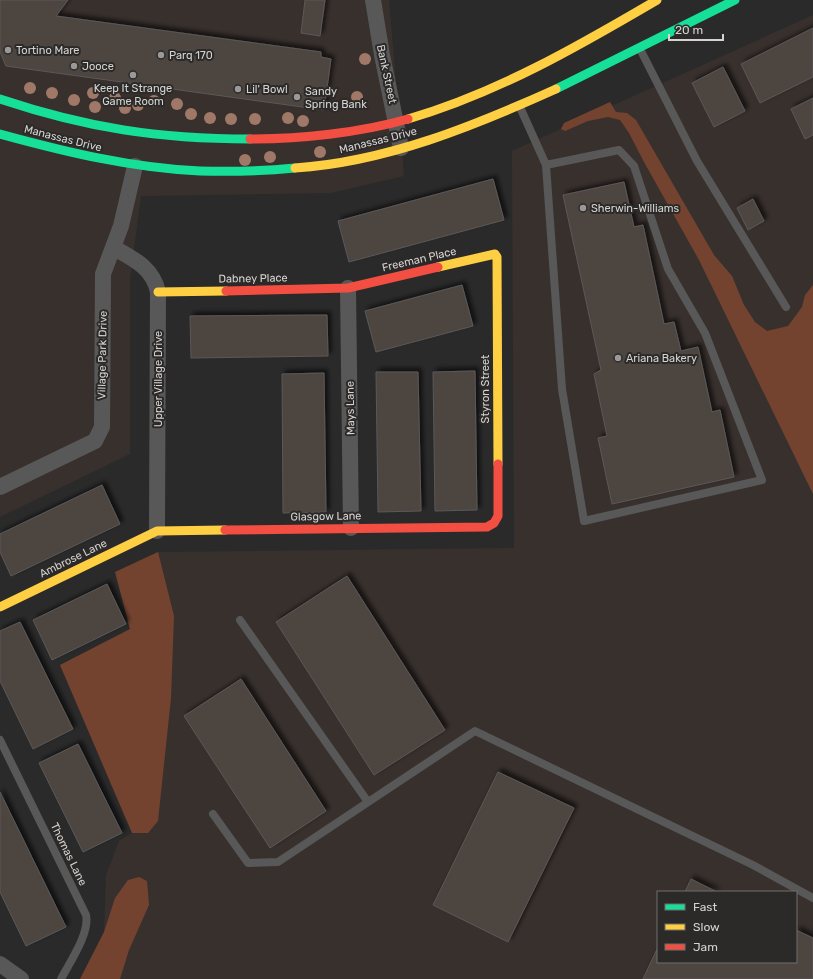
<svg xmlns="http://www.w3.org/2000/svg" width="813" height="979" viewBox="0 0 813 979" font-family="Rubik,sans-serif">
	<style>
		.built { fill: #38302d; fill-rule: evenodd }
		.forest { fill: #744330 }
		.building { fill: #4e4440; stroke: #5a5959; filter: url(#shadow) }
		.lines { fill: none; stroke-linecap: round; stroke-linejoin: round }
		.lane { stroke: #595858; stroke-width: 8 }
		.street { stroke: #595858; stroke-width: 16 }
		.fast { stroke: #16e098; stroke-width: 9 }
		.slow { stroke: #ffcf43; stroke-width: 9 }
		.jam { stroke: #f24e42; stroke-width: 9 }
		.tree { fill: #9f7868 }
		.poi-dot { fill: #9a9898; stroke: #2c2a29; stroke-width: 1.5 }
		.labels { text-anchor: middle; stroke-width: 4; stroke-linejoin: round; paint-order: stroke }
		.poi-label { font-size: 11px; fill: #d6d4d3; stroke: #2c2a29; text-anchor: start }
		.street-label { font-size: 11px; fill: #d6d4d3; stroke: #2c2a29 }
	</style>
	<defs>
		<filter id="shadow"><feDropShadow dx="3.5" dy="-3.5" stdDeviation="2" flood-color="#0009"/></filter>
	</defs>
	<rect width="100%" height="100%" fill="#2b2a2a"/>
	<path class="built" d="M0,0h389l15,176 -73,17 -190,3 -11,83v175l-130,63z
		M813,15v964h-733l24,-47 2,-57 13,-34 13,-8 -72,-168 70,-36 -15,-57 43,-20 356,-4 -2,-397zM658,892h138v70h-138z"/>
	<path class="forest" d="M610,102l6,10 11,1 9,7 78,135 18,21 12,29 11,17 12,9 21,-5 14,-19 3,-12 8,-10v209l-114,-234 -55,-98 -15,-29 -9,-13 -12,-3 -20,4 -23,10 -4,-2 3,-6z
		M158,552l16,64 -3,82 -13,123 -10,12h-16l-72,-168 70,-36 -15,-57z
		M139,877l8,4 2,24 -20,45 -9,29h-40l24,-47 11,-34 13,-18z"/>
	<path class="building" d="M0,0h68l-12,16 265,36v5l10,2 -7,51 -318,-44 -6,-14z
		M305,0h20l-5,36 -19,-3z
		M813,28v49l-53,26 -19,-39z
		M723,67l22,44 -31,16 -22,-44z
		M813,98v37l-8,4 -14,-30z
		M493,179l11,41 -155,42 -11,-41z
		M624,182l10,45 9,-2 21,99 10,-2 7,29 17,-4 14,65 8,-2 14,67 -122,27 -14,-66 9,-2 -13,-62 7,-4 -38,-175z
		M753,199l11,22 -16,9 -11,-22z
		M462,285l11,41 -97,26 -11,-41z
		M327,315l1,41 -137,2 -1,-42z
		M475,371l2,139 -42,1 -2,-139z
		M376,372h42l3,139 -43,1z
		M324,373l2,139 -43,1 -1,-139z
		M102,485l18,39 -109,52 -11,-24v-18z
		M347,576l98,154 -71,45 -98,-153z
		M107,584l19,40 -74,36 -19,-40z
		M20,622l53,107 -40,20 -33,-68v-50z
		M241,679l85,132 -56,37 -86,-132z
		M78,744l44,89 -39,19 -44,-89z
		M498,772l76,36 -66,134 -75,-37z
		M0,792l66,135 -40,19 -26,-54z
		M691,879l26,13h-32z
		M796,930l17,8v41h-170l15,-32v15h138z"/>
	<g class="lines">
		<path class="lane" d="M640,49l57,112 89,146
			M519,105l27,60 16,224 22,132 178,-41 -57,-147 -37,-64 -34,-103 -15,-16 -73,15
			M240,620l128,182
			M0,740l86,175c4,18 -16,47 -25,64
			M213,814l35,49 30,-1 197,-131 278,134 60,33"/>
		<path class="street" d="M373,0l9,55 19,93
			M114,248c20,11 39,20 44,44l-1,239
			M348,288l3,240
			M0,487l95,-46 7,-14 1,-153 18,-48 14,-60
			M0,964l21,15"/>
		<path class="fast" d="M556,89l179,-89
			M0,99c87,29 159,40 250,40
			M0,134c66,18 132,34 200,37 32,1 63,0 95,-3"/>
		<path class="slow" d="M408,119c89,-26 169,-72 249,-119
			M295,168c91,-6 179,-42 261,-79
			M438,267l57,-13 2,3 1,207
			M158,292l68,-1
			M0,607l157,-76 68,-1"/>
		<path class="jam" d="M250,139c50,0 109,-6 158,-20
			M226,291l122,-3 90,-21
			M225,530l262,-3 7,-4 4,-7v-52"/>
	</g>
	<g class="tree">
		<circle cx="365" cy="59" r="6"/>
		<circle cx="30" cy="88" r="6"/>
		<circle cx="52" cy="93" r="6"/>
		<circle cx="93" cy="93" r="6"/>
		<circle cx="357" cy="97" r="6"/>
		<circle cx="115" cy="98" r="6"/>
		<circle cx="74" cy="100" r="6"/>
		<circle cx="154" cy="101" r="6"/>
		<circle cx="177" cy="104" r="6"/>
		<circle cx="138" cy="105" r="6"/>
		<circle cx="95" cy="107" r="6"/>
		<circle cx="125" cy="108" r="6"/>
		<circle cx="191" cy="114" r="6"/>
		<circle cx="210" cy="118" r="6"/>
		<circle cx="288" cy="118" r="6"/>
		<circle cx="231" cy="119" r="6"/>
		<circle cx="255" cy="119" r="6"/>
		<circle cx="303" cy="121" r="6"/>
		<circle cx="320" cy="152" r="6"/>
		<circle cx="270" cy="157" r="6"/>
		<circle cx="245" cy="160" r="6"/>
	</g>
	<g class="poi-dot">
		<circle cx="8" cy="50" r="4"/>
		<circle cx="161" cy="55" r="4"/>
		<circle cx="74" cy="66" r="4"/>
		<circle cx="133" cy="75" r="4"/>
		<circle cx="238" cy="89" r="4"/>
		<circle cx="297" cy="97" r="4"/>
		<circle cx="583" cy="208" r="4"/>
		<circle cx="618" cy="358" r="4"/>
	</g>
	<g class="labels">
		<g class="poi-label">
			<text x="16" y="54">Tortino Mare</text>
			<text x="169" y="59">Parq 170</text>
			<text x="82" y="70">Jooce</text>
			<text x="133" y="92" text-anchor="middle">Keep It Strange<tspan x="133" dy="13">Game Room</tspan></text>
			<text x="246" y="93">Lil' Bowl</text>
			<text x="305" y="95">Sandy<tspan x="305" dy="13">Spring Bank</tspan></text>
			<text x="591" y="212">Sherwin-Williams</text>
			<text x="626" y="362">Ariana Bakery</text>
		</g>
		<g class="street-label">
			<text transform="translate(387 74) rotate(78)" y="4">Bank Street</text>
			<text transform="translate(63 138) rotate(14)" y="4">Manassas Drive</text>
			<text transform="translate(378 140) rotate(-14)" y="4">Manassas Drive</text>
			<text transform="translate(419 259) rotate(-13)" y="4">Freeman Place</text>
			<text transform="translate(253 278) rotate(-1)" y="4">Dabney Place</text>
			<text transform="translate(102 355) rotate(-89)" y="4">Village Park Drive</text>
			<text transform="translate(158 379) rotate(-90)" y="4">Upper Village Drive</text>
			<text transform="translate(485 389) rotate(-90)" y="4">Styron Street</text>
			<text transform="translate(350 408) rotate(-91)" y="4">Mays Lane</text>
			<text transform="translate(326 516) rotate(-1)" y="4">Glasgow Lane</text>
			<text transform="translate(73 558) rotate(-26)" y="4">Ambrose Lane</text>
			<text transform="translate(69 854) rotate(64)" y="4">Thomas Lane</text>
		</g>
	</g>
	<rect x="657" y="891" width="140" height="72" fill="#2c2a29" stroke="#706e6d"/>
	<rect x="665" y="904" width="20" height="6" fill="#16e098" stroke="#706e6d"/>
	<text x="693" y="911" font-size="12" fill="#d6d4d3">Fast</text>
	<rect x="665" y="924" width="20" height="6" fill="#ffcf43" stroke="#706e6d"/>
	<text x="693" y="931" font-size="12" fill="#d6d4d3">Slow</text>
	<rect x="665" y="944" width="20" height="6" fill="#f24e42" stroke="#706e6d"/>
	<text x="693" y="951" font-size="12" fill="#d6d4d3">Jam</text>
	<path d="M669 34v6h54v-6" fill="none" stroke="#d6d4d3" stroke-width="2"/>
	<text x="675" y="34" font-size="12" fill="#d6d4d3" stroke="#2c2a29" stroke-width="3" paint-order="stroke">20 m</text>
</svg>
